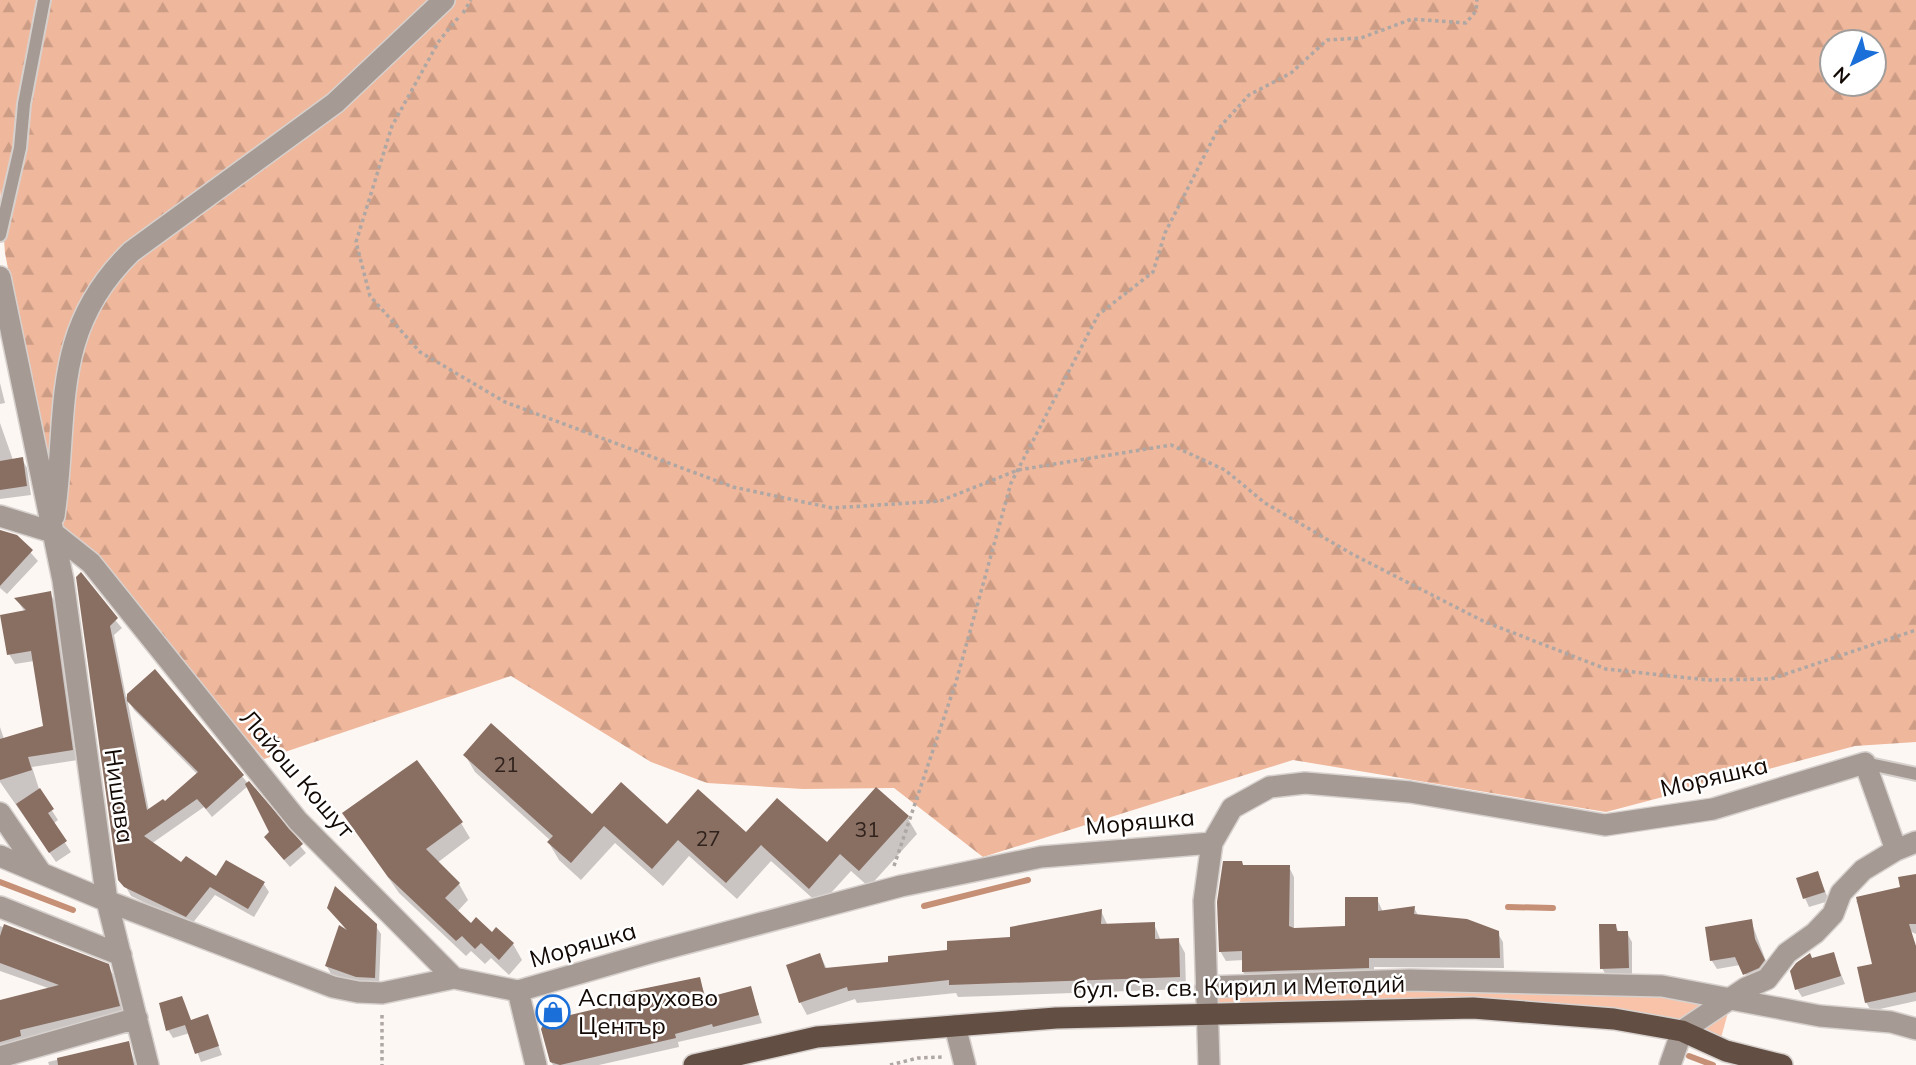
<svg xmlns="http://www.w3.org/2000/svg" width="1916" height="1065" viewBox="0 0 1916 1065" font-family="Mulish,sans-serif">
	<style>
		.green { fill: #f8c3a9 }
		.forest { fill: url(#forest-firs); fill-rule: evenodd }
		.shadow { fill: #0003; fill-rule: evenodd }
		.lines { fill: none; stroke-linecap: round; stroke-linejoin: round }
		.stream { stroke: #c69076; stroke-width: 6 }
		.building { fill: #896e62 }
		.lane-casing { stroke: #d7d1ce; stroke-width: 16 }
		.street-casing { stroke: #d7d1ce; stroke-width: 24 }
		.primary-casing { stroke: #d7d1ce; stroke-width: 24 }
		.path { stroke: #aea7a4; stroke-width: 3.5; stroke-dasharray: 3.5 3.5; stroke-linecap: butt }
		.lane { stroke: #a69a94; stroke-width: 12 }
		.street { stroke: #a69a94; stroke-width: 21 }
		.primary { stroke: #634e43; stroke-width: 21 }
		.labels { text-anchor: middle; stroke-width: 5; stroke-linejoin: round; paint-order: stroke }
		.number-label { font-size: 21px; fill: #30221c }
		.street-label { font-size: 24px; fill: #120905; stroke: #fff }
		.poi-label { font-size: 24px; fill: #120905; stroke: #fff; text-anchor: start }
	</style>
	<defs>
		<pattern id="forest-firs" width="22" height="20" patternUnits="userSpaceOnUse" patternTransform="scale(1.75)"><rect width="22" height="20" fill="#efb79c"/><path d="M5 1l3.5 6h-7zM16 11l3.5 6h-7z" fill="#cc9c85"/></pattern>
	</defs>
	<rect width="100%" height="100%" fill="#fdf7f4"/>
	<path class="green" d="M1410,980l322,18 -11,40 -107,-19 -406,-5 -2,-27z"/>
	<path class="forest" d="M0,0h1916v742l-61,4 -249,66 -313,-52 -310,97 -89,-69 -91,1 -96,-6 -56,-21 -140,-86 -247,83 -166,-198 -41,-36 -52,-272 -5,-64zM1832,42h42v42h-42z"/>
	<path class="shadow" d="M0,383l5,20 -5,1z
		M0,423l13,37 9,-1 5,9 4,27 -31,4z
		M0,530l16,6 22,25 -31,33 -7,-6z
		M78,577l44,51 -8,7 12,62 29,-25 151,181 -16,14 -19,-22 -5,-8 5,-4 -23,-47 -36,31 -8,-10 -53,37 30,21 36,13 46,5 6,9 -15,25 -39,-22 -24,30 -60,-29 -13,-23zM127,698l7,12 64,65 -33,28 -16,8z
		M50,593l6,10 22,157 -46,7 8,25 18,28 -5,4 18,28 -15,10 -56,-80v-55l4,12 41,-12 -11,-66 -19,3 -6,-10 16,-42 -9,-13z
		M465,755l127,62 235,28 80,-28 10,17 -48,53 -18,-16 -31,34 -49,-44 -34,38 -48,-43 -26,30 -48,-43 -34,37 -22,-20 -10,-17 2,-2 -76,-69z
		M344,814l117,9 9,15 -33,25 22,21 9,16 -11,12 14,13 42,19 9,16 -13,15 -18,-17 -6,6 -14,-13 -5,5 -67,-63z
		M1244,867h45l5,10v52l52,-2 31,-28 6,13 31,-4 5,9 78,15 6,10 1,26 -130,-1v11l-125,4 -6,-10 1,-12 -18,1 -6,-10z
		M1818,873l11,28 -20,6 -4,-9z
		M1916,876v58l-56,-26 -4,-7 46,-13z
		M329,908l46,17 6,9 -2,51h-17l-31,-11 -5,-9 21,-34z
		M1101,911l7,15 46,-2 7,17 17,-1 7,13 1,36 -228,8 -2,-4 -99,10 -2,-4 -48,16 -7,-13 20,-47 7,14 63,-6 122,-24z
		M1751,921l18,48 -19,13 -10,-17 -23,4 -5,-8 -5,-32z
		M0,926l108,40 6,10 10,40 -124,36v-50l51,-13 -51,-18z
		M1615,926l5,7h7l5,9v34l-25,1 -5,-9z
		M1833,954l12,30 -43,13 -5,-8 15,-29z
		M1916,964v37l-45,10 -5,-9z
		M699,979l8,21 43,-12 12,35 -84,19 1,5 -80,18h-46l-2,-3 80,-59z
		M207,1016l15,39 -21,7 -11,-29 -17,5 -5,-8z
		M128,1043l8,22h-87l-1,-3z"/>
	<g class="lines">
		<path class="stream" d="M0,882l73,28
			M924,906l104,-26
			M1508,907l45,1
			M1689,1056l24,9"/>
	</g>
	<path class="building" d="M23,457l4,29 -27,4v-29z
		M0,530l17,5 16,15 -33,36z
		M81,572l37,46 -8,8 37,184 16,-11 2,2 33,-29 -71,-71v-7l28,-25 89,106 -38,34 -9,-10 -53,37 37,26 5,-6 30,20 10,-16 39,22 -17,27 -38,-22 -24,30 -62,-30 -6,-7 -42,-303z
		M51,591l22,159 -45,7 4,13 -32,10v-41l43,-13 -12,-75 -24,4 -7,-40 26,-5 -12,-12z
		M491,723l101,91 29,-32 46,42 31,-35 48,43 31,-34 50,44 49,-55 33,29 -50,55 -19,-17 -31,35 -48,-44 -35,38 -48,-43 -26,29 -48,-43 -33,37 -24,-21 6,-6 -90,-81z
		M417,760l46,62 -37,27 34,34 -15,15 26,25 5,-6 16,15 4,-5 18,16 -15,17 -18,-17 -6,6 -13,-13 -6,5 -68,-64 -46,-64z
		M249,781l54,63 -19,16 -20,-23 5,-5 -24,-48z
		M40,788l14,21 -6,4 19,28 -18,12 -33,-49z
		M1223,861h19l1,4h47l-1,61 5,2 51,-2v-29h33v14l37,-5 -1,8 53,5 32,12 1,27h-131v10l-127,4v-21l-23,1 -2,-50z
		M1818,871l7,21 -22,7 -7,-21z
		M1916,874v50h-7l7,22v46l-51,11 -8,-36 15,-3 -16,-67 44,-10 -2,-10z
		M335,886l42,38 -2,54 -19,-1 -31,-11 14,-41 8,5 -20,-22z
		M1102,909l-1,15 54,-2v17l24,-1 1,39 -231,8v-5l-101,11 -1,-4 -48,16 -13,-38 34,-12 5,15 63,-6v-6l59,-6v-9l63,-4v-10z
		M1752,919l3,20 10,21 -6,8 -16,7 -8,-18 -25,4 -5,-34z
		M4,924l105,40 11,42 -100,24 1,6 -21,6v-42l59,-15 -59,-22v-27z
		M1599,924h17l1,7h11l1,37 -29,1z
		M1834,952l7,24 -46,14 -5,-19 6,-8 14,-10 2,5z
		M700,977l5,21 46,-12 8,29 -46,12 -1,-3 -37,10 1,4 -116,27 -10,-3 -9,-33 4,-8 84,-20 -2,-9z
		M182,996l9,24 17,-6 11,32 -24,8 -10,-29 -19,6 -7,-28z
		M129,1041l5,24h-76l-1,-7z"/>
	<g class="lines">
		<defs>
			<path id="lane" d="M0,235l20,-87 4,-44 20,-104
				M1865,763l51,11"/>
			<path id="street" d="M0,277l63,303 44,321 41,164
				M0,516l52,16 39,31 207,258 156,157 64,13 135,-39 248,-66 140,-29 171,-14 20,-35 38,-21 35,-4 105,9 195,33 108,-16 152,-46 31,87
				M54,516c15,-103 -5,-184 77,-264l204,-149 109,-103
				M0,813l39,57
				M0,856l107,45 226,86 25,5 24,1 72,-15
				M0,907l121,48
				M1206,987l204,-7 252,6 158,30 71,6 25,7
				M518,991l18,74
				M955,1026l10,39
				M0,1057l137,-39
				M1209,1065l-5,-164 8,-58
				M1670,1065l12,-34 64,-43 21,-9 20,-26 28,-20 18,-19 8,-21 22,-23 33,-20 20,-8"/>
			<path id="primary" d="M694,1065l123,-28 162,-13 77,-6 417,-10 141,11 68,12 44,20 56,14"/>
		</defs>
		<use href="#lane" class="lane-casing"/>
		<use href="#street" class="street-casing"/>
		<use href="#primary" class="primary-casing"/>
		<path class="path" d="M463,13l8,-13
			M458,18l-19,23 -47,85 -36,116 14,54 50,56 85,50 228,85 99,21 108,-7 78,-31 153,-25 54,25 40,33 87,51 131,67 123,48 102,11 63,-1 145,-49
			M894,866l62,-184 55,-199 87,-168 55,-43 12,-39 53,-104 31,-34 42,-22 36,-33 34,-2 51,-19 54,4 10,-12 1,-11
			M382,1015v50
			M890,1065l28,-7 25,-1"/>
		<use href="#lane" class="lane"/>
		<use href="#street" class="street"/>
		<use href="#primary" class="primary"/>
	</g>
	<defs>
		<symbol id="shop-ring" viewBox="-11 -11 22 22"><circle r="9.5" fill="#fff" stroke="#1a6fd9" stroke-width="1.5"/><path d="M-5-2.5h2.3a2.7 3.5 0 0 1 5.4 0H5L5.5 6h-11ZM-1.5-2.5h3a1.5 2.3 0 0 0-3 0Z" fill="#1a6fd9"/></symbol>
	</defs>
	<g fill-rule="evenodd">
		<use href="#shop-ring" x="534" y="993" width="38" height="38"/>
	</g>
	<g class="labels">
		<g class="number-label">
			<text x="506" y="772">21</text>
			<text x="867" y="837">31</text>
			<text x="708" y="846">27</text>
		</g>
		<g class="street-label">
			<text transform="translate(297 774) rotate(49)" y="8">Лайош Кошут</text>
			<text transform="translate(1714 777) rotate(-13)" y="8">Моряшка</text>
			<text transform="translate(119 796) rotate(82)" y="8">Нишава</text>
			<text transform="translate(1140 822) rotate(-5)" y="8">Моряшка</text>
			<text transform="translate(583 945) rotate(-16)" y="8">Моряшка</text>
			<text transform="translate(1239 987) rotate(-1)" y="8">бул. Св. св. Кирил и Методий</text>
		</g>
		<g class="poi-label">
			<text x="578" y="1006">Аспарухово<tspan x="578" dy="28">Център</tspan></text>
		</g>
	</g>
	<g transform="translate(1853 63) rotate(223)"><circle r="33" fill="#ffffff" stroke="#a09d9b" stroke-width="2"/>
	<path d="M0-5L12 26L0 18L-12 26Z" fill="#1a6fd9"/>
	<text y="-10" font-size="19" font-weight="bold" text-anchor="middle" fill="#120905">N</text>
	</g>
</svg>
